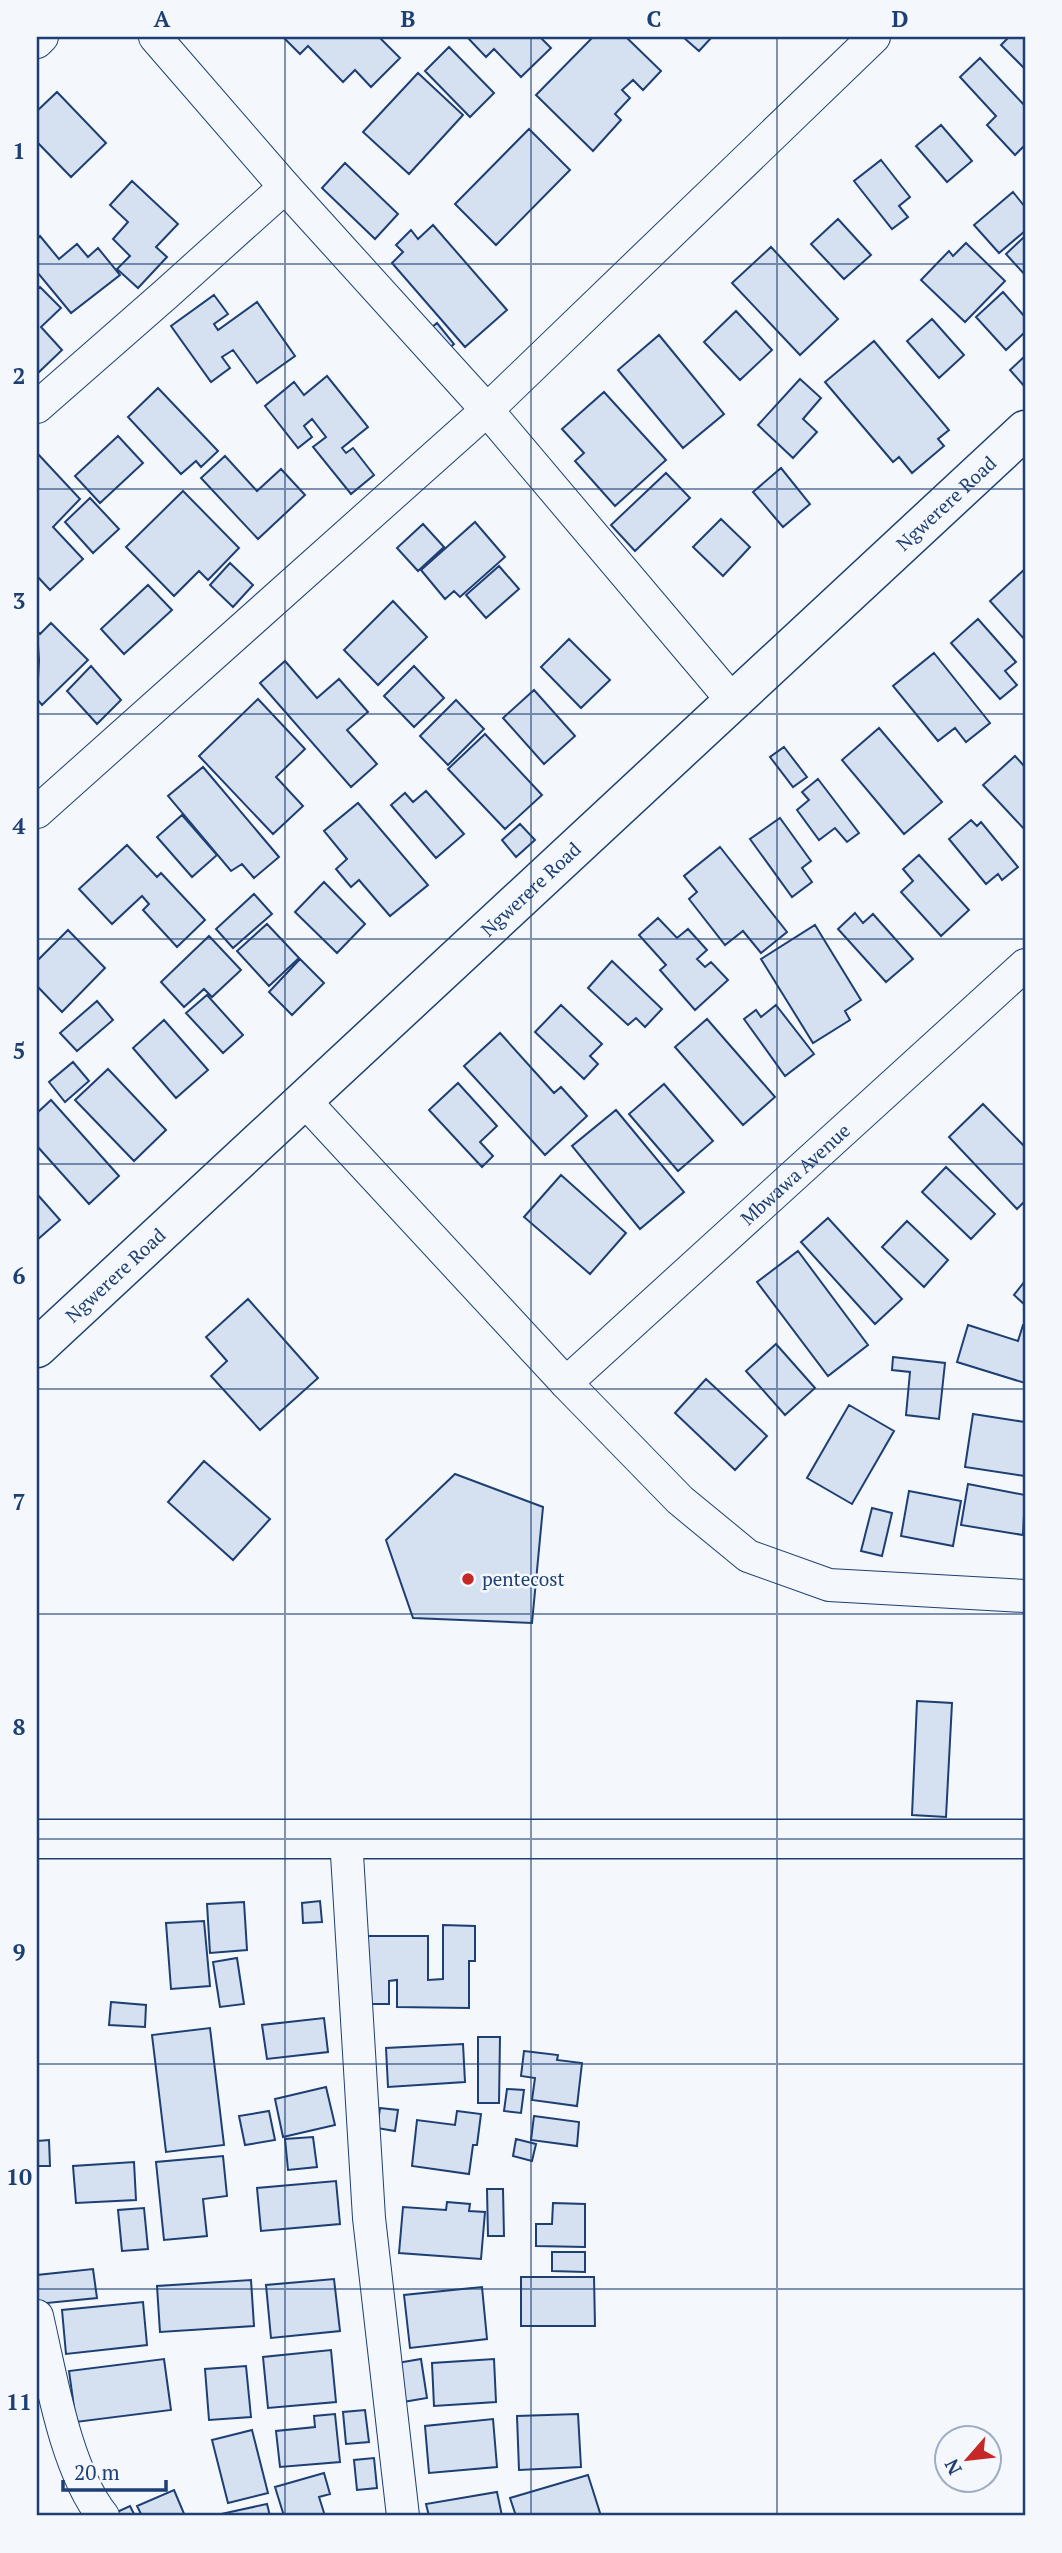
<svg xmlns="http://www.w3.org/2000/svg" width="1062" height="2553" viewBox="0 0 1062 2553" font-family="'PT Serif',serif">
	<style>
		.building { fill: #d5e0f0; stroke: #1d3f73; stroke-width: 2 }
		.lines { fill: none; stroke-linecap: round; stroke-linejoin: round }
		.street-casing { stroke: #1d3f73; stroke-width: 34 }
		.secondary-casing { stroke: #1d3f73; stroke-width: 41 }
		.street { stroke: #f4f7fb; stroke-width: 32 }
		.secondary { stroke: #f4f7fb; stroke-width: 38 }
		.grid { fill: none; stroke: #1d3f73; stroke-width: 2; stroke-opacity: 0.55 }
		.poi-dot { fill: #c62828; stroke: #f4f7fb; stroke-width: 2.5 }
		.labels { text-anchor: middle; stroke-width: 5; stroke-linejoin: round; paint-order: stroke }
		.street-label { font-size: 19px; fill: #1d3f73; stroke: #f4f7fb }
		.poi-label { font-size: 19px; fill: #1d3f73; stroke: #f4f7fb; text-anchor: start }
		.neatline { fill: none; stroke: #1d3f73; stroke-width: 2.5 }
		.grid-label { font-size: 23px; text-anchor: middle; font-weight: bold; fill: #1d3f73 }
	</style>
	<rect width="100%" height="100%" fill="#f4f7fb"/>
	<path class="building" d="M283,37h96l21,21 -29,29 -16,-17 -12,12 -35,-36 -8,8z
		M467,37h73l11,11 -30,29 -27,-28 -8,8z
		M593,37h33l35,34 -18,19 -10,-10 -11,10 8,8 -15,16 6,6 -28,31 -57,-56z
		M683,37h29l-13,14z
		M1009,37h16v32l-24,-24z
		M449,47l45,46 -24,24 -45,-46z
		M980,58l45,48v39l-10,10 -28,-30 9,-9 -36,-39z
		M418,73l45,42 -54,59 -46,-42z
		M57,92l49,51 -35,34 -34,-35v-31z
		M941,125l31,36 -25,21 -31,-36z
		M529,129l41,41 -74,75 -41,-41z
		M881,160l29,37 -11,9 9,11 -16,12 -38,-48z
		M345,163l53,51 -23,25 -53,-51z
		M132,181l46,43 -22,23 11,10 -29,31 -21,-19 13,-13 -17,-17 15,-17 -18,-17z
		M1013,192l12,15v24l-26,22 -25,-28z
		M838,219l33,36 -27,24 -33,-35z
		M433,225l74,85 -42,37 -73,-84 11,-11 -7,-7 15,-15 7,9z
		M40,236l19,23 18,-15 11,13 10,-9 22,27 -49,38 -34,-41v-33z
		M1025,236v39l-19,-21z
		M966,243l39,38 -40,41 -44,-42 28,-29 4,5z
		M771,247l67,72 -38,36 -68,-72z
		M40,287l21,21 -20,19 21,23 -23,22 -2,-2v-80z
		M1003,292l22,25v15l-19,18 -30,-33z
		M214,295l14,19 -14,10 4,6 39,-28 38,54 -38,27 -24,-33 -11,7 8,11 -19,14 -40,-56z
		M736,311l36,39 -32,30 -36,-38z
		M932,319l32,36 -25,23 -32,-37z
		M437,323l17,21 -12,10 -17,-21z
		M659,335l65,79 -41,34 -65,-78z
		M874,341l75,89 -11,9 6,7 -32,27 -13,-16 -6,5 -68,-80z
		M1025,356v31l-15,-17z
		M327,376l41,51 -26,21 4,5 7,-5 21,27 -23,19 -38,-47 13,-10 -14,-18 -8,7 8,11 -14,11 -33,-42 29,-24 10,13z
		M800,379l21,19 -18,21 14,13 -24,26 -35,-33z
		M158,388l60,63 -17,16 -5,-6 -15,13 -53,-57z
		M604,392l62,68 -51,46 -40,-45 9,-8 -22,-24z
		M118,436l25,27 -43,40 -25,-27z
		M38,454l42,45 -27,28 30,32 -33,31 -13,-14z
		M225,456l32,35 24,-22 24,26 -47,44 -57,-61z
		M781,468l29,36 -27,23 -30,-35z
		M666,473l24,25 -55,53 -24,-26z
		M183,491l56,57 -31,32 -9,-9 -25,25 -48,-49z
		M90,498l29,31 -26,24 -28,-31z
		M721,519l29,28 -27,29 -30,-29z
		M475,522l30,35 -45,40 -6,-6 -9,8 -24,-29z
		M423,524l21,23 -26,24 -21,-23z
		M230,563l23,22 -20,22 -23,-22z
		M499,566l20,23 -33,29 -20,-23z
		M1025,569v71l-35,-39z
		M148,585l24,25 -48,44 -23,-25z
		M393,601l34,36 -49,48 -34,-35z
		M978,619l38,43 -11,9 12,14 -17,14 -49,-56z
		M51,623l37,37 -46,45 -5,-6 2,-39 -2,-29 3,3z
		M569,639l41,41 -29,28 -40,-41z
		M934,653l56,70 -24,19 -11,-14 -17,13 -45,-55z
		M285,661l32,37 22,-19 29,33 -21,18 30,34 -26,23 -91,-104z
		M91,666l30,34 -24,24 -30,-33z
		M414,666l30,32 -30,29 -30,-31z
		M534,690l41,46 -31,28 -41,-46z
		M258,699l47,50 -29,28 27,29 -30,28 -74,-78z
		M456,700l28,29 -36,36 -28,-29z
		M879,728l63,74 -38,32 -62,-74z
		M485,734l57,61 -37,34 -57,-60z
		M784,747l23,30 -14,10 -23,-30z
		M1015,756l10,11v63l-42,-45z
		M203,767l76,90 -25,21 -12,-14 -11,7 -63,-75z
		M818,779l41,54 -12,9 -12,-14 -16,12 -22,-30 12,-10 -7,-8z
		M426,791l38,43 -28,24 -45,-53 14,-12 8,9z
		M358,803l70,82 -38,31 -31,-36 -8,7 -15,-18 11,-10 -23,-28z
		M182,815l35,40 -25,22 -35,-40z
		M780,818l31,43 -9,7 10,14 -20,15 -42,-58z
		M971,820l6,6 4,-4 37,45 -16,13 -4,-6 -12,10 -37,-45z
		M520,824l15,16 -19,17 -14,-17z
		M127,845l30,32 4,-4 44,47 -28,27 -34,-37 6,-6 -7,-8 -30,28 -33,-35z
		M720,847l67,85 -26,21 -18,-22 -18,14 -36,-46 8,-7 -13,-16z
		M919,855l50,55 -28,26 -40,-44 12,-11 -10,-12z
		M324,882l41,42 -28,29 -42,-41z
		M254,894l18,20 -39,34 -17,-19z
		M855,913l8,10 10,-9 40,45 -27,23 -48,-53z
		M658,918l19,20 11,-9 19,21 -10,9 8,8 6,-5 17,18 -33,30 -35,-40 6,-5 -27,-30z
		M267,924l32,34 -30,28 -32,-35z
		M815,925l46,75 -16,11 5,9 -37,23 -52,-84z
		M68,930l37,38 -43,44 -25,-26v-25z
		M209,936l32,34 -29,27 -8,-8 -20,18 -23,-25z
		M300,959l24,24 -32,32 -23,-23z
		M612,961l50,48 -17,18 -9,-9 -8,7 -40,-37z
		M207,995l36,40 -20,18 -37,-40z
		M97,1001l16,19 -36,31 -17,-18z
		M561,1005l41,39 -12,12 8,8 -14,15 -49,-47z
		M776,1005l38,49 -29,22 -41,-57 12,-9 5,7z
		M707,1019l68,78 -32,28 -68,-78z
		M164,1020l44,50 -32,28 -43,-50z
		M500,1033l54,60 7,-6 26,29 -42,39 -81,-89z
		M73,1062l16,19 -24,21 -16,-20z
		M108,1069l58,61 -32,31 -59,-61z
		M458,1083l39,43 -17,16 13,14 -11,11 -53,-57z
		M664,1084l49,57 -35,30 -49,-57z
		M51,1100l68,76 -30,28 -52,-58v-33z
		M983,1104l42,43v54l-8,8 -68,-72z
		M616,1110l68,82 -44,37 -68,-83z
		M946,1167l49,47 -24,25 -49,-47z
		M561,1175l65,58 -36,41 -66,-57z
		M37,1194l23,26 -23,20z
		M828,1218l74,81 -27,25 -74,-82z
		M907,1221l41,39 -24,27 -42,-40z
		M798,1251l70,94 -40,31 -71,-94z
		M1025,1281v24l-11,-10z
		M248,1299l70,79 -58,52 -49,-54 16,-15 -21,-24z
		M968,1325l50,16 5,-16h2v58l-68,-21z
		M776,1344l39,44 -30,27 -39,-44z
		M893,1357l52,6 -6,56 -33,-4 4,-43 -18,-2z
		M706,1379l61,57 -32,34 -60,-57z
		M849,1405l45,26 -42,73 -45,-26z
		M973,1414l52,8v54l-60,-9z
		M204,1461l66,58 -37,41 -65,-58z
		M455,1474l88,33 -11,116 -119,-5 -27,-78z
		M968,1484l57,11 -2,40 -62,-10z
		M909,1491l52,10 -8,45 -52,-10z
		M872,1508l20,5 -10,43 -21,-5z
		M917,1701l35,2 -6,114 -34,-2z
		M320,1901l2,21 -19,1 -1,-20z
		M244,1902l3,48 -37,3 -3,-49z
		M204,1921l6,65 -39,3 -5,-66z
		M443,1925l32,1v35h-6v47l-72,-1v-27l-8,1v23h-22v-68h61v44l15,-1z
		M237,1958l7,46 -24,3 -7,-45z
		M111,2002l35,3 -1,22 -36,-2z
		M324,2018l4,34 -61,7 -5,-34z
		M210,2028l14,117 -58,7 -14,-117z
		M478,2037h22l-1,66h-21z
		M463,2044l2,38 -77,5 -2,-39z
		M524,2051l34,4 -1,5 25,3 -5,43 -45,-6 3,-22 -14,-2z
		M326,2087l9,38 -52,12 -8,-38z
		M507,2089l17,1 -3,23 -17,-2z
		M380,2108l18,2 -3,21 -18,-3z
		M269,2111l6,29 -30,5 -6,-29z
		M457,2111l24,3 -4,31h-4l-4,29 -57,-8 5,-46 38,5z
		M534,2116l45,6 -2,24 -46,-6z
		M313,2137l4,30 -29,3 -3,-31z
		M516,2139l20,5 -4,17 -19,-5z
		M49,2140l1,26h-13v-25z
		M223,2156l4,40 -24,3 4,37 -43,4 -8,-78z
		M134,2162l2,38 -60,3 -3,-37z
		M336,2181l4,43 -79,7 -4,-43z
		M487,2189h16l1,47h-16z
		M447,2202l23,2 -1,7 16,1 -4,47 -82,-6 4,-46 43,3z
		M553,2203l32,1v43l-49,-1v-22h16z
		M144,2208l4,41 -26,2 -4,-41z
		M552,2252h33v20l-33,-1z
		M93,2269l4,29 -60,6v-29z
		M521,2277h73l1,49h-74z
		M334,2279l6,52 -69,7 -5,-53z
		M251,2280l3,46 -94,6 -3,-46z
		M482,2287l5,52 -77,9 -6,-53z
		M143,2302l4,43 -81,9 -4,-44z
		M331,2350l5,52 -68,6 -5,-51z
		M164,2359l7,51 -95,12 -7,-51z
		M421,2359l6,39 -24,4 -6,-39z
		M494,2359l2,43 -62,4 -2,-43z
		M246,2366l5,51 -42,3 -4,-51z
		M365,2410l4,32 -23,2 -3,-32z
		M335,2414l5,48 -60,5 -4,-36 39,-4 -1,-11z
		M578,2414l3,53 -62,3 -2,-54z
		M493,2419l4,48 -68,6 -4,-47z
		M252,2430l16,63 -40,10 -16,-63z
		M374,2458l3,30 -20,2 -3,-30z
		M324,2473l6,21 -11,3 6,19h-41l-9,-29z
		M588,2475l13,41h-85l-6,-18z
		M174,2490l11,26h-43l-5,-10z
		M497,2492l5,24h-73l-3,-12z
		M267,2504l3,12h-49v-2z
		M130,2506l5,10h-16l-2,-4z"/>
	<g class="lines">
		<defs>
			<g id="street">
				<path d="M155,37l130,150 202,223 245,290"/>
				<path d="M37,42l5,-5"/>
				<path d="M37,407l129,-113 119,-107"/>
				<path d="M37,812l450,-402 387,-373"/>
				<path d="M303,1099l263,284 114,117 68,56 81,29 196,11"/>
				<path id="s1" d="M566,1383l459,-418"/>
				<path d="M346,1838l23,380 34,298"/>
				<path d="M37,2316c14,60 28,152 66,200"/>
			</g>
			<g id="secondary">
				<path id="s2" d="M37,1348l988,-918"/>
				<path d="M37,1839h988"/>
			</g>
		</defs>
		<use href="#street" class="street-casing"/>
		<use href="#secondary" class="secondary-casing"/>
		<use href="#street" class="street"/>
		<use href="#secondary" class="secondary"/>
	</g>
	<path class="grid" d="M285,37v2479M531,37v2479M777,37v2479M37,264h988M37,489h988M37,714h988M37,939h988M37,1164h988M37,1389h988M37,1614h988M37,1839h988M37,2064h988M37,2289h988"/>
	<circle class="poi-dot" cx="468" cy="1579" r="7"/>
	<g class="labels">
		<g class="street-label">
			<text dy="7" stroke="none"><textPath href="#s2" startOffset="1241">Ngwerere Road</textPath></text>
			<text dy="7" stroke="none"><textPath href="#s2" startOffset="674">Ngwerere Road</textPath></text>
			<text dy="7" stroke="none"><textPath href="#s1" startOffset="310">Mbwawa Avenue</textPath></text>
			<text dy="7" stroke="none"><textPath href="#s2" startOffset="107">Ngwerere Road</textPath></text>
		</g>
		<g class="poi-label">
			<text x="482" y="1586">pentecost</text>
		</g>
	</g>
	<rect width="1062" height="2553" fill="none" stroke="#f4f7fb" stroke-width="77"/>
	<g transform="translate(968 2459) rotate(242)"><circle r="33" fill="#f4f7fb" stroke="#9eadc5" stroke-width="2"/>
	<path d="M0-5L12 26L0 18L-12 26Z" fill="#c62828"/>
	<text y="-10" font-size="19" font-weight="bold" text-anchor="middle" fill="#1d3f73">N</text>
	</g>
	<path d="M63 2480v10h103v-10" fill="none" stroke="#1d3f73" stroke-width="3.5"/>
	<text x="74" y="2480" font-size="21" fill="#1d3f73" stroke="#f4f7fb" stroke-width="5" paint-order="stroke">20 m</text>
	<rect x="38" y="38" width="986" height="2476" class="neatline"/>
	<g class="grid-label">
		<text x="162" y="27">A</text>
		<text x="408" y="27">B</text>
		<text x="654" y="27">C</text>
		<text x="900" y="27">D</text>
		<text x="19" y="159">1</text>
		<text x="19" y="384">2</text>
		<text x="19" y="609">3</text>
		<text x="19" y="834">4</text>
		<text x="19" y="1059">5</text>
		<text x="19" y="1284">6</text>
		<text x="19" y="1510">7</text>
		<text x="19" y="1735">8</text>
		<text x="19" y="1960">9</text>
		<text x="19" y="2185">10</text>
		<text x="19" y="2410">11</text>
	</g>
</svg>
